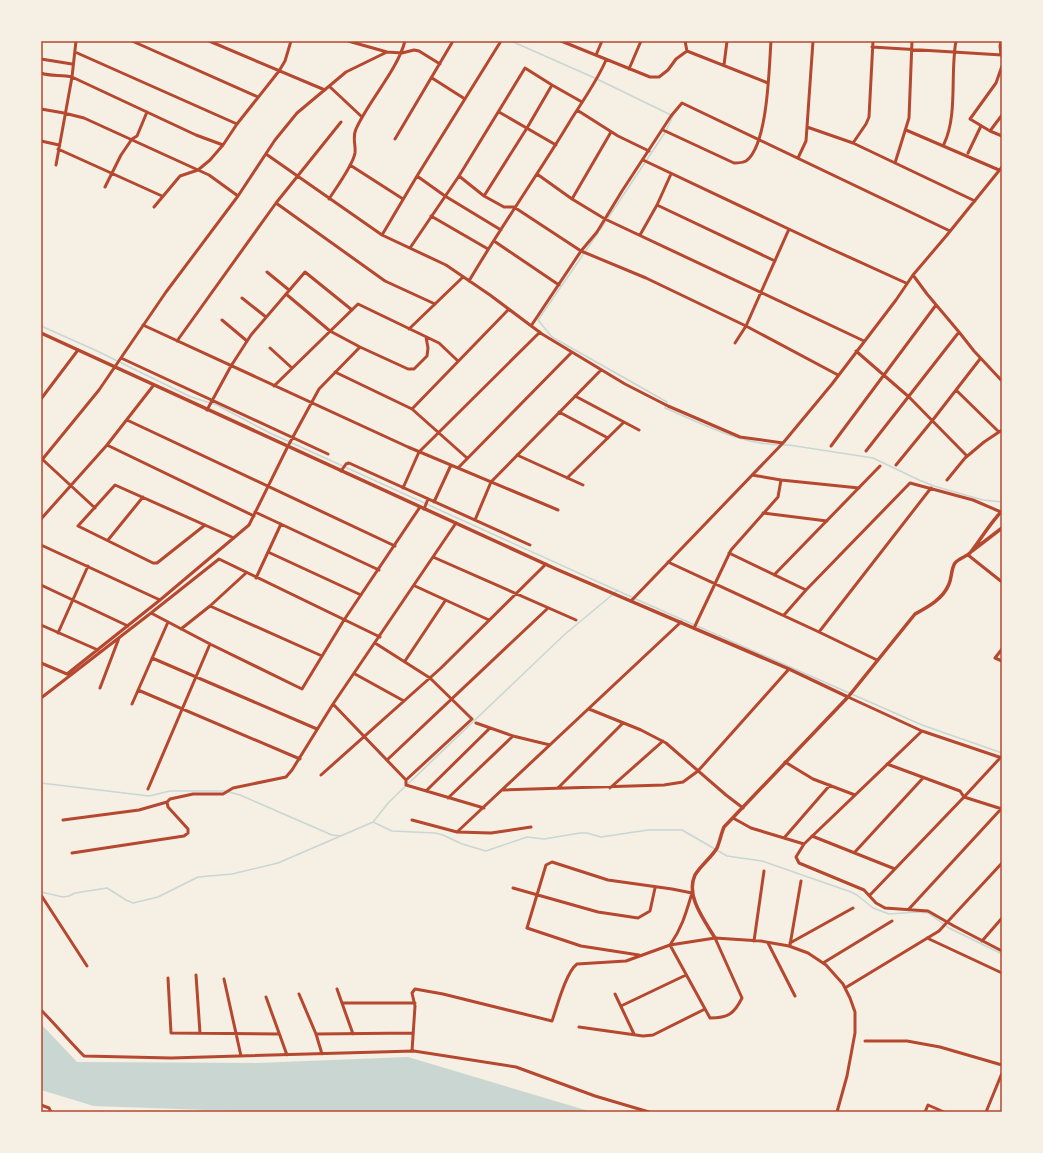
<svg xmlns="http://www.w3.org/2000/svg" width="1043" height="1153" viewBox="0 0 1043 1153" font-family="Inter,sans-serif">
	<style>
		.water { fill: #c9d6d2 }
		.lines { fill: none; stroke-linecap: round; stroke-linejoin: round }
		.stream { stroke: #c9d6d2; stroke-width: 1.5 }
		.minor { stroke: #b5482f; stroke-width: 3 }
		.tertiary { stroke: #b5482f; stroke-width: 3.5 }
		.neatline { fill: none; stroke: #b5482f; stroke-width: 1.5 }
	</style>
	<rect width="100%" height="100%" fill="#f6efe4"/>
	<path class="water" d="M41,1024l36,38 180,1 151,-6 184,55h-327l-171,-6 -53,-16z"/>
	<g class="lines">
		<path class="stream" d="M511,41l86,38 76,37 -7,15 -66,99
			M598,233l-60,87 14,17 115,65 -2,6c40,17 80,39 124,37l84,13 46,22 15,6 49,14 19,2
			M41,326l54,24 96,47 26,8 53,28 368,167 284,125 80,28
			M41,783l108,13 21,-5h55
			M229,792l11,3 92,40 9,1
			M373,822l19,9 43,2 8,2 19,9 24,7 41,-14 17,2 36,-6h7l14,4 47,-7h34l45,26 35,5 89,31 6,3 16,13 16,6 29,-2 10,1 21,15 53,26
			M41,892l22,5 6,-1 6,-3 32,-5 19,12 7,3 25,-6 40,-20 34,-3 46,-11 95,-41 16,-20 175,-167 54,-45"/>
		<path class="minor" d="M132,41l126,56
			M209,41l116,49
			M348,41l39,11 15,1 12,-3 5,1 21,13
			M561,41l89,36h9l9,-7 8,-11 11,-8 81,32
			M685,41l2,10
			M1001,41l-1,5 1,9
			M872,47l130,8
			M75,52l162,72
			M596,55l6,-14
			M41,59l31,5
			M724,65l3,-24
			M1002,66l-6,17 -26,36 20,12 12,5
			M629,69l12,-28
			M41,73c10,4 21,1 31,4l124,58 27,10
			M432,78l33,21
			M329,86l33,31
			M41,109l23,4 20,5 114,52 11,5 29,21
			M577,110l41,26 31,15
			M499,112l57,33
			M807,127l46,16 122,58
			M663,130l71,33c4,0 8,0 12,-2 22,-16 23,-93 25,-120
			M906,130l93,40
			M990,131l12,-16
			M395,139l58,-98
			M41,141l18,4
			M853,143l13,-19 3,-7 4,-76
			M944,144c14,-29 6,-71 12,-103
			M58,149l104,47
			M968,153l13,-27
			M266,154l116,81 64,30 44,30 52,39 83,50 43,22 72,31 43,6
			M798,158l8,-17 7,-100
			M643,160l186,88 77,35
			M895,163l14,-45 3,-77
			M56,165l16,-88 4,-36
			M350,165l53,34
			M537,174l35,25 33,20 259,122
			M417,176l28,20 56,34
			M459,176l25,20 20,11h10l67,44 65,27 100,48 92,49
			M105,187l16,-32 11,-16 5,-3 10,-24
			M484,196l43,-68 25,-43
			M329,199c7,-11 24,-34 26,-46 1,-8 -3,-16 1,-24 13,-29 41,-58 49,-88
			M572,199l39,-67
			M276,203l109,78 50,23
			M657,205l118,56
			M154,207l26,-31 18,-6 12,-10 13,-15 14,-21 42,-53 6,-10 6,-20
			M431,216l57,33
			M382,235l35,-59 84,-135
			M640,235l17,-30 14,-31
			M494,241l65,44
			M410,248l49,-72 66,-108 27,17 30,17
			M267,272l22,18
			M913,275l14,19 32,38 15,19 28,30
			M469,281c33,-56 70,-108 103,-163 12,-19 25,-37 34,-58
			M286,294l44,37 30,16 48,22h6l13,-13 1,-8 -2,-11
			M242,298l24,19
			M222,320l25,21
			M143,325l265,122 150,63
			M531,326l50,-75 16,-19 25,-41 49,-75 11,-13 268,128
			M409,329l54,-52
			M177,341l99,-138 65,-81
			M735,343l11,-17 43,-97
			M270,348l22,20
			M856,351l53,46 58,59
			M121,358l207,96
			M335,372l77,37 55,49
			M274,386l84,-82 81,39 19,18
			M956,390l43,42
			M575,396l64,34
			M41,399l37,-49
			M412,409l97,-100
			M207,410l24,-44 20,-31 54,-63 47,38
			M559,412l49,26
			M127,420l268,126
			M107,445l147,71
			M831,446l105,-141
			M866,451l93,-119
			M517,455l66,30
			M42,459l53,49
			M41,461l58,-71 67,-98 72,-96 37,-56 22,-27 49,-41 41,-20
			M896,465l36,-44 48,-62
			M458,468l114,-116
			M341,471l5,-7 3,-1 181,82
			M752,475l29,5 78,8
			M567,478l56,-55
			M947,480l18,-22 19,-16 18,-12
			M403,488l16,-36 121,-120
			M434,502l17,-37
			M424,509l4,-10
			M255,512l124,58
			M763,513l64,8
			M41,519l66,-74 46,-59
			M475,520l16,-38 110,-112
			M205,525l-48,38h-4l-75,-37 37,-41 119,53
			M108,540l35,-43
			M41,545l119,55
			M268,552l93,43
			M729,553l77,37
			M968,555l34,27
			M433,557l143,63
			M668,562l151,70 58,28
			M774,575l106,-109
			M256,578l25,-54
			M41,585l87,41
			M415,586l74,34
			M631,601l152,-158 49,-59 64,-84 17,-25 34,-40 55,-68
			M210,606l112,50
			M151,613l59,31 92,45 42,-69 76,-113
			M784,615l22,-25 104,-107 63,17 28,12
			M41,625l57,25
			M694,628l37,-78 47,-53 3,-17
			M181,629l29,-23 36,-33
			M819,632l112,-144
			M58,633l30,-67
			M375,643l55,35 42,41 -66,61
			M1002,649l-7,9 7,3
			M152,658l165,71
			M405,661l40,-60
			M41,663l26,11 93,-74 89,-75 39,-79 31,-57 41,-42
			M355,674l49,27
			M100,688l19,-50
			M138,690l162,69
			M848,697l74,34 80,27
			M41,698l110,-85 68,-54 161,78
			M132,704l36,-82
			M333,704l73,76v5l78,23
			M589,709l52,21 25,13 60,52 17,13
			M476,723l37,13 37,9
			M922,731l-118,113 -8,13 3,6 65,27 12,13 9,5 43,3 26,15 48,25
			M387,760l160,-151
			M785,762l28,17 42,16
			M887,764l73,27 4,6 38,12
			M321,775l120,-107 105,-104
			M558,788l65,-65
			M610,788l53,-47
			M148,789l62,-145
			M503,790l161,-5 19,-3 15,-11 91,-102
			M426,791l64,-63
			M448,798l65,-62
			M733,818l18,10 53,16
			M63,820l76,-10 28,-8
			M412,820l45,12 34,1 40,-6
			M457,832l224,-210
			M812,836l83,33
			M784,838l46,-53
			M72,853l112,-17 4,-3v-4l-20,-22 -1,-5 3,-3 23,-5h30l10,-6 53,-11 6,-7 41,-66 123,-181
			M854,853l69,-75
			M513,888l85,24 40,6 12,-7 5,-23
			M41,895l46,71
			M870,895l94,-98 37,-40
			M908,910l93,-101
			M927,938l75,35
			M754,941l10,-70
			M982,941l20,-23
			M768,943l27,53
			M790,943l63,-35
			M790,945l11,-64
			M639,955l-58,-9 -54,-18 19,-63 6,-3 56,18 64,9 20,4c-6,20 -10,35 -22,52l40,73c18,0 24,-4 32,-20l-27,-60
			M823,963l69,-42
			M196,975l4,58
			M168,978l3,55 108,1
			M224,979l17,77
			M845,988l94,-57 63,-68
			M337,989l16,45
			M299,994l17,40 6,20
			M615,994l19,40
			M266,997l21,58
			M342,1003h73
			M621,1006l65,-31
			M41,1010c15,15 28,31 43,46l87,2 243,-7 102,16 79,29 54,16
			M579,1027l64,9 10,-1 52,-26
			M316,1034l97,-1
			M865,1041h42l33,6 62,18
			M412,1051l3,-45 -3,-13 3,-4 28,5 109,27c5,-14 14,-49 25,-57l49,-3 44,-16 45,-7 46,3 28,5 19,7 18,12 17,19 7,14 5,14v21l-8,43 -10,36
			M41,1105l8,3 2,4
			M925,1112l3,-7 16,7
			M986,1112l16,-39"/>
		<path class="tertiary" d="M41,333l515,236 233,100 59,28
			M972,551l30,-23
			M715,938c-10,-17 -30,-42 -20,-63 6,-10 16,-17 22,-27 3,-7 4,-14 7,-21l124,-130 67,-83c13,-7 28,-15 34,-30 3,-7 2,-15 6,-21 4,-5 11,-6 15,-10 11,-14 20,-30 32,-42"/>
	</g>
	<rect width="1043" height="1153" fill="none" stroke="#f6efe4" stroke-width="84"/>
	<rect x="42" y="42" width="959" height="1069" class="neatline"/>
</svg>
